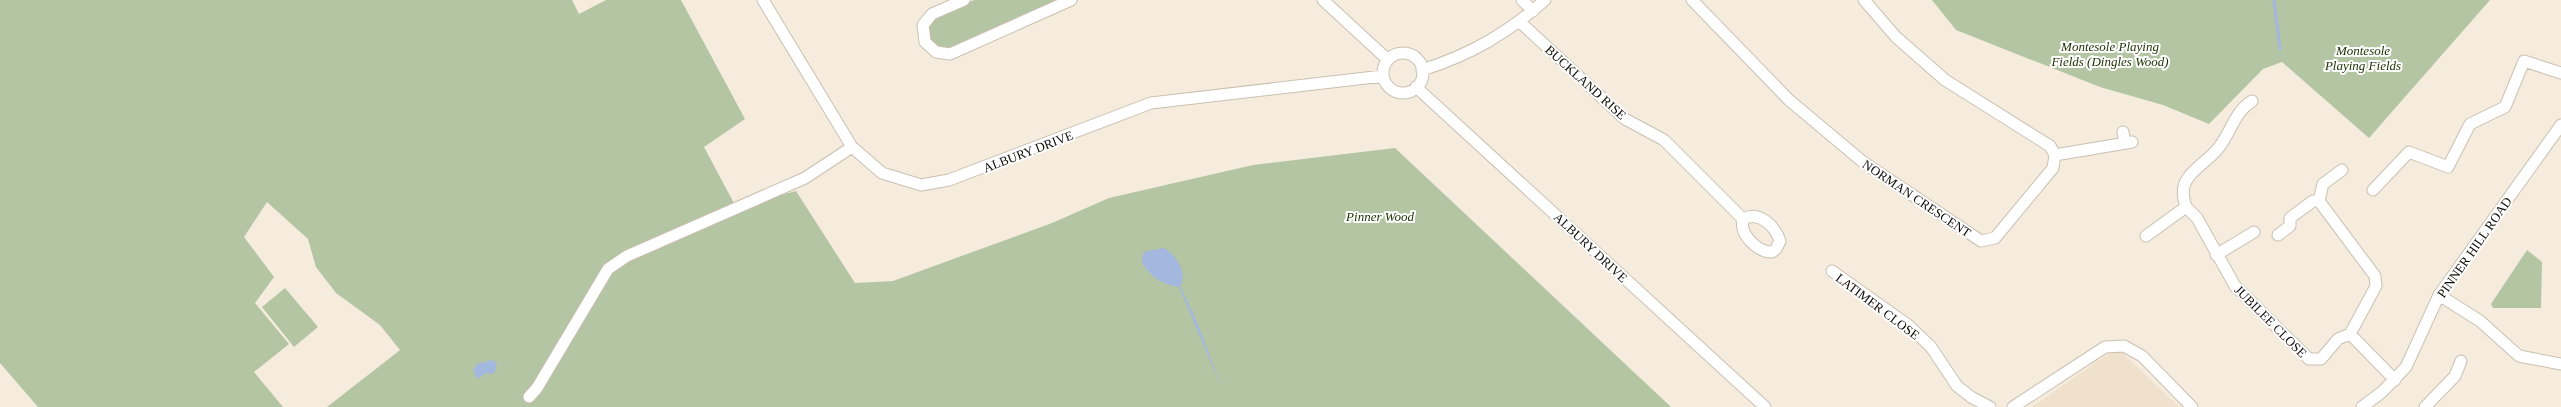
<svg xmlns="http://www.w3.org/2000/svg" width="2561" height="407" viewBox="0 0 2561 407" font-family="Georgia,serif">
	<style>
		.built { fill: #efe1cb }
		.green { fill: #b4c5a4 }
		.water { fill: #a3b7df }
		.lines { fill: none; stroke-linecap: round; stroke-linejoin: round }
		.stream { stroke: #a3b7df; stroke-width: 3 }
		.minor-casing { stroke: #cac0b2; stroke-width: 13 }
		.minor { stroke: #fff; stroke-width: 11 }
		.labels { text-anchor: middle; stroke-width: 4; stroke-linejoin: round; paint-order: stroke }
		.park-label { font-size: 13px; font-style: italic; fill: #213405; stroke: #fff }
		.street-label { font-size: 13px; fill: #0f0c08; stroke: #fff }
	</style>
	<rect width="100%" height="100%" fill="#f5ecdd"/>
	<path class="built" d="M2117,348l62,59h-147z"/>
	<path class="green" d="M0,0h572l7,14 27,-14h75l64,119 -41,28 32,60 60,-16 59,92 38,-2 159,-58 57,-25 144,-33 142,-17 276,259h-1344l73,-57 -20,-25 -44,-32 -20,-26 -8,-28 -41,-37 -23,35 30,40 -19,26 34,41 -35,28 29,35h-245l-38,-44z
		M974,0h87l-112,50 -12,-1 -9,-9 -1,-13 7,-9z
		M1932,0h558l-121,138 -87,-76 -19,7 -54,55 -46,-19 -63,-18 -144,-57z
		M2527,250l15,12 -1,46h-48l-2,-4z
		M285,288l33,39 -24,20 -32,-40z"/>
	<path class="water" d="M1164,248c12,7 24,25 16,38l17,36 26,69 -44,-104c-17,-3 -27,-9 -37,-24l1,-11z
		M492,360l5,4 -3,10 -8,-1 -9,6 -4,-9 4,-6z"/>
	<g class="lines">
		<path class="stream" d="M2274,0l6,49"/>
		<defs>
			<path id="minor" d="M763,0l89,147 30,26 39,12 28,-5 202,-77 232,-27
				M964,0l-32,14 -9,11 2,17 11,10 14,2 121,-54
				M1323,0l65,60
				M1522,0l11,11
				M1692,0l97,100 74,62 118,79 14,-3 58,-70 2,-13 -5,-9 -105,-66 -49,-43 -32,-37
				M1520,22l105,97 39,21 79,79c16,-9 32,7 37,22l-4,8 -4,3c-15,0 -33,-18 -29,-33
				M1383 73a20 20 0 1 1 40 0a20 20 0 1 1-40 0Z
				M1422,70c48,-15 86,-37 123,-70
				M1416,87l349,320
				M2123,132l2,11
				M2055,155l77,-13
				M2373,190l36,-38 39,15 22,-43 35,-17 19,-46 37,12
				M2319,201l56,75 1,10 -26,48
				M2319,201l4,-17 19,-14
				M2186,207c-3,-10 -5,-20 2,-29 9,-13 26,-21 34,-35 10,-15 14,-32 30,-42
				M2278,235l12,-9v-8l23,-17h6
				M2146,236l40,-29 11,11 38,68 74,73h12l17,-20 12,-5 45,46
				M2216,255l38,-23
				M1832,271l76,54 23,22 26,39 14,11 19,10
				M2439,295l41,26 39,35 42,8
				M529,397l8,-9 71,-119 19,-13 178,-78 47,-31
				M2013,407l92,-60 19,-1 18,10 50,51
				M2362,407l20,-15 24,-25 33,-72 122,-170
				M2425,407l30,-31 6,-15"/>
		</defs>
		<use href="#minor" class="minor-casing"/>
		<use href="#minor" class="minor"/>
	</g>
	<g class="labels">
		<g class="park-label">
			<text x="2110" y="51">Montesole Playing<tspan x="2110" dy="15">Fields (Dingles Wood)</tspan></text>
			<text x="2363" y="55">Montesole<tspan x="2363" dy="15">Playing Fields</tspan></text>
			<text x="1380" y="221">Pinner Wood</text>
		</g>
		<g class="street-label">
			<text transform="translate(1586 82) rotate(42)" y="5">BUCKLAND RISE</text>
			<text transform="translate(1028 151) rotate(-21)" y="5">ALBURY DRIVE</text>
			<text transform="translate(1917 198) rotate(34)" y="5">NORMAN CRESCENT</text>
			<text transform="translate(1591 247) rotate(43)" y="5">ALBURY DRIVE</text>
			<text transform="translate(2474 247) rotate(-55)" y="5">PINNER HILL ROAD</text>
			<text transform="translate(1878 306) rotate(37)" y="5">LATIMER CLOSE</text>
			<text transform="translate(2271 321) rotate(45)" y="5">JUBILEE CLOSE</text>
		</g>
	</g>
</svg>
